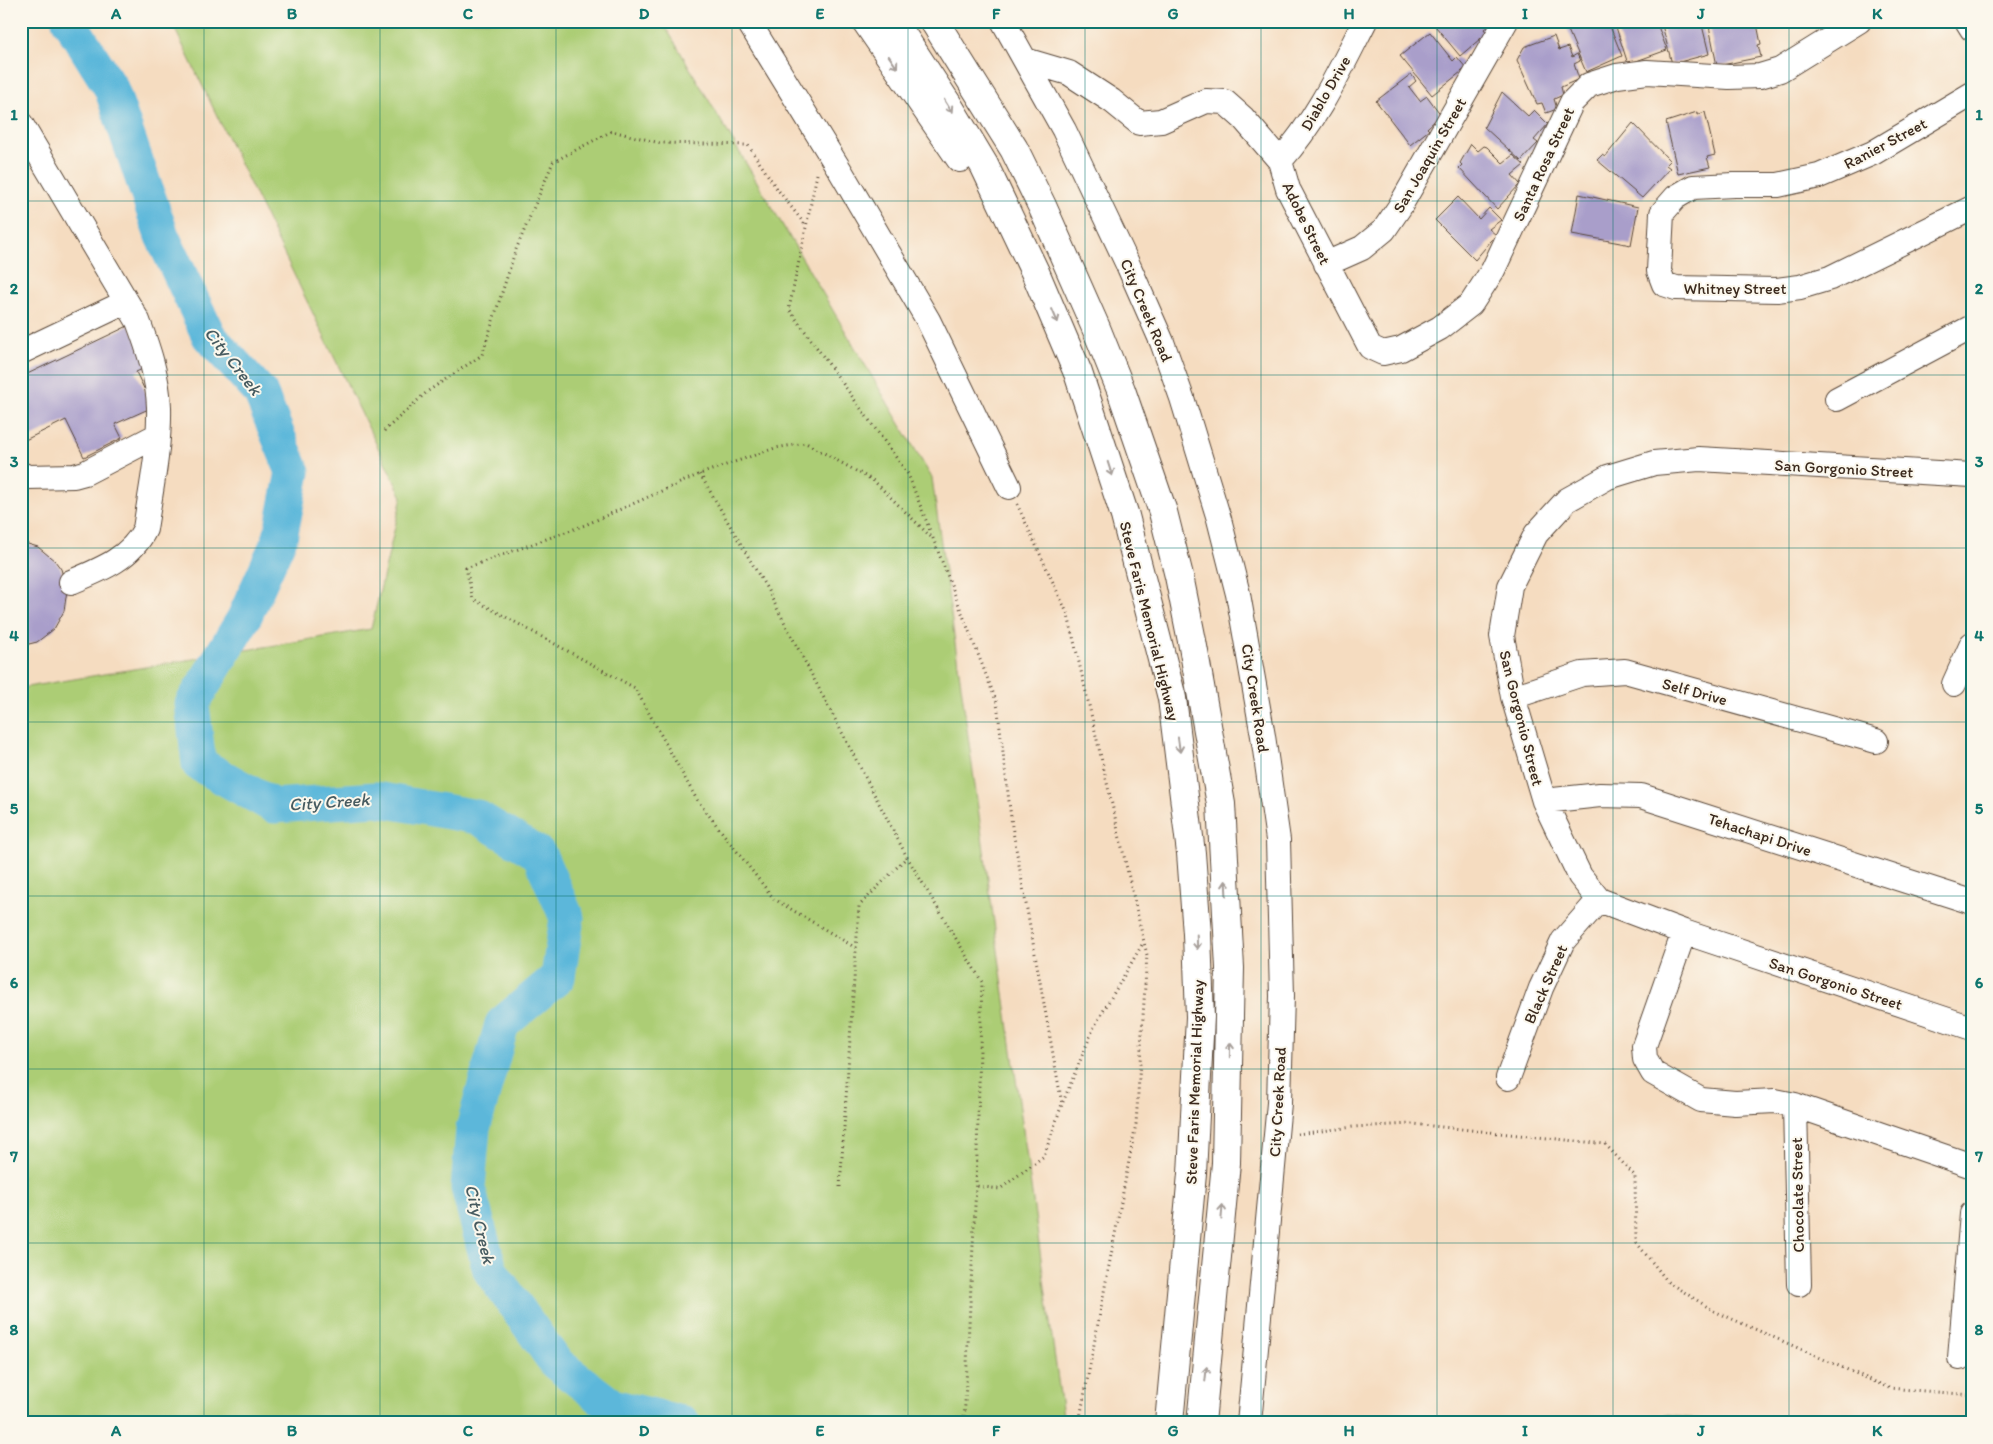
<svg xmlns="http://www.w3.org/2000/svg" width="1993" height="1444" viewBox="0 0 1993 1444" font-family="Itim,sans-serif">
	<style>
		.green { fill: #accd75; stroke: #747c4a }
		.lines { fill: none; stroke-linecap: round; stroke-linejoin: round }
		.river { stroke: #5cb7da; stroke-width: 35 }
		.building { fill: #a99eca }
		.minor-casing { stroke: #574536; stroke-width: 26 }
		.highway-casing { stroke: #574536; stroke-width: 30 }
		.path { stroke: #574536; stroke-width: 3; stroke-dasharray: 1 4; stroke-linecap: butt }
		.minor { stroke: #fff; stroke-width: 24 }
		.highway { stroke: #fff; stroke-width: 28 }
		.oneway { stroke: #a79f9a }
		.grid { fill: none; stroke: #0f766e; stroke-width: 1; stroke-opacity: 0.55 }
		.labels { text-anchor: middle; stroke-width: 4; stroke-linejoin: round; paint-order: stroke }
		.street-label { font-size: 16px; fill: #3b2a1e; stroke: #fbf7ec }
		.water-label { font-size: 18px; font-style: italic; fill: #475b60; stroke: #fbf7ec }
		.neatline { fill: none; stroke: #0f766e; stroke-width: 2 }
		.grid-label { font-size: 16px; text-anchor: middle; font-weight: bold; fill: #0f766e }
	</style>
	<rect width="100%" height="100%" fill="#fbf7ec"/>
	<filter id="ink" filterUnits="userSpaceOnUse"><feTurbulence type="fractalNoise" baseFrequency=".02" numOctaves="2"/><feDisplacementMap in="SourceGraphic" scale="10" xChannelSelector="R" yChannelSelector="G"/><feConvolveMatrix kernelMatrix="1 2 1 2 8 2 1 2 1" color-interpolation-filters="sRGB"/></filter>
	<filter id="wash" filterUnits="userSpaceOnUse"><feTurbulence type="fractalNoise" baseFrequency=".0096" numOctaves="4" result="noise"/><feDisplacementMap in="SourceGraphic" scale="20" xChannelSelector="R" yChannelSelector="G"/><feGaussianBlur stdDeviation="1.12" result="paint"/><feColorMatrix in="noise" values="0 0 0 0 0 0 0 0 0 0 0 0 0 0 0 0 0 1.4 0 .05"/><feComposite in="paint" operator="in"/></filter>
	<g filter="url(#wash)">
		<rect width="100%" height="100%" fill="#f5dcc0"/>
		<path class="green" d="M171,21h491l270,457 132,945h-1043v-735l350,-59 31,-132z
			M1667,1415l60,8h-100z"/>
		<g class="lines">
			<path class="river" d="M69,21l42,67 51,148 47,100 51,56 33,80 -13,66 -36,80 -52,86 7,60 75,42 102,-7 101,18 62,37 28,64 -9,59 -56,47 -29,105 -5,59 22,82 66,93 56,43 71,17"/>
		</g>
		<g id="blocks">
			<path class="building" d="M1431,21h62l-9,8 3,4 -27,23z
				M1564,21h44l14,35 -36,16z
				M1614,21h42l11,29 -39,14z
				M1661,21h40l8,33 -37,10z
				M1708,21h44v4l5,-1 4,20 -3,1 3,12 -44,9z
				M1430,32l23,29 4,-4 9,11 -34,27 -32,-39z
				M1554,36l5,14 9,-3 4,10 5,-3 3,7 -6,3 5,15 -18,8 2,8 -9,4 3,10 -11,4 -4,-10 -5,1 -20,-44 7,-13z
				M1411,74l5,7 -7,6 11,14 7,-5 14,19 -14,13 2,2 -19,15 -34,-44z
				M1502,92l26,24 6,-6 14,14 -14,16 4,3 -17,18 -37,-34z
				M1697,112v3l8,-3 10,43 -8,2 3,10 -32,7 -12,-52z
				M1633,123l37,38 -4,4 4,3 -28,30 -45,-38 5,-5 3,2z
				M1471,144l7,7 6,-5 3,1 16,16 10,-8 11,10 -12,10 8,9 -23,25 -38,-41 3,-3 -2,-2z
				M1579,194l59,13 -7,38 -59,-11z
				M1458,197l21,22 10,-11 12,12 -12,9 7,6 -21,25 -40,-40z
				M130,325l19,41 -13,6 17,35 -38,17 7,14 -38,19 -18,-37 -45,22v-65z
				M21,542l17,5 17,14 6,8 6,21 -3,21 -10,18 -17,13 -16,4z"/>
		</g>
	</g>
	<g filter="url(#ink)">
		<use href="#blocks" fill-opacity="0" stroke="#574536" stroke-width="1"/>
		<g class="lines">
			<defs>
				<path id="minor" d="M748,21l93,151 87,148 81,167
					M1003,21l61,109 65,137 33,75 20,56 37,121 19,75 25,142 15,104 4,156 -3,107 -30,320
					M1967,21l5,8
					M1025,60l44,13 43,28 27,22 22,-2 45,-20 19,1 18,16 37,43 8,28 82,158 13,6 18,-4 39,-21 31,-24 22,-34 79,-168 17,-17 28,-9 30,-4 82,5 31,-1 20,-6 79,-49
					M1972,94l-99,59 -54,23 -41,9h-44l-41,2 -17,10 -14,16 -3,58 5,13 12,4 101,2 23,-3 30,-9 142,-70
					M21,124l117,197c10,27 20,56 21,86 1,40 -8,82 -14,122 -14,29 -45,41 -74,53
					M1280,161c37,-41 60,-91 85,-140
					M1326,264l36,-16 22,-18 15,-22 107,-187
					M21,352l105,-50
					M1837,399l135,-72
					M21,474l7,3 46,-1 11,-3 73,-38
					M1972,475l-273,-16 -45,4 -46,14 -41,23 -31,34 -26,52 -8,50 11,61 31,104 36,75 19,24 85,32 288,96
					M1954,684l18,-40
					M1513,697l69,-23 43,-3 251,70
					M1544,801l56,-6 41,1 331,106
					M1684,932l-40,114 1,13 8,14 48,27 34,3 40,-2 20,4 177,61
					M1508,1078l33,-90 22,-47 36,-41
					M1795,1105l4,179
					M1960,1358l12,-144"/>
				<path id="highway" d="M866,21l94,137
					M893,21l55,84 36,60 51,107 43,101 47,143 47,182 19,155 6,81 3,83 -8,157 -23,249
					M934,21l80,128 28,57 54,122 25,62 42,122 16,64 13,65 29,163 9,164 -4,195 -25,260"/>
			</defs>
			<use href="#minor" class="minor-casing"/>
			<use href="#highway" class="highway-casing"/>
			<path class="path" d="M817,174l-28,135 119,165 89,229 15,123 50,278 -18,52 -44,33 -24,-3
				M384,431l44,-40 54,-36 33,-103 38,-90 59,-31 48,12 88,2 27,41 31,40
				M700,474l67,115 140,268 75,125 -6,204 -12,237
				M1017,504l51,111 79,340 -11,169 -57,299
				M856,948l-82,-49 -77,-99 -62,-112 -162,-89 -7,-31 119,-43 115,-51 75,-26 31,-5 68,38 57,56
				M1063,1102l31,-75 49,-84
				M1297,1134l56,-7 60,-3 192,20 30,32 1,66 32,40 46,29 175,77 83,7
				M840,1187l19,-281 48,-49"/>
			<use href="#minor" class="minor"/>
			<use href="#highway" class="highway"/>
		</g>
		<defs><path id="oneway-shaft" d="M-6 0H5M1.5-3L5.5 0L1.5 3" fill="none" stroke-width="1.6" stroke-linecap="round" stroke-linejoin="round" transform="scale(1.25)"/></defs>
		<g class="oneway">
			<use href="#oneway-shaft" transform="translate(893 62) rotate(55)"/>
			<use href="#oneway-shaft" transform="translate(948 106) rotate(58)"/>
			<use href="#oneway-shaft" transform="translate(1055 316) rotate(67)"/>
			<use href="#oneway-shaft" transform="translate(1110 469) rotate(72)"/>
			<use href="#oneway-shaft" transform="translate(1179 745) rotate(82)"/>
			<use href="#oneway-shaft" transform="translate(1226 888) rotate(-93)"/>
			<use href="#oneway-shaft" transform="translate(1197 942) rotate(88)"/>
			<use href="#oneway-shaft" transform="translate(1230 1050) rotate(-89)"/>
			<use href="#oneway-shaft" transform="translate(1222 1212) rotate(-85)"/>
			<use href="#oneway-shaft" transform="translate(1206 1374) rotate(-84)"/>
		</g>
	</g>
	<path class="grid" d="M204,21v1402M380,21v1402M556,21v1402M732,21v1402M908,21v1402M1085,21v1402M1261,21v1402M1437,21v1402M1613,21v1402M1789,21v1402M21,201h1951M21,375h1951M21,548h1951M21,722h1951M21,896h1951M21,1069h1951M21,1243h1951"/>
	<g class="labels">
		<g class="street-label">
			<text transform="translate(1325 93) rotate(-60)" y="6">Diablo Drive</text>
			<text transform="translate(1885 143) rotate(-28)" y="6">Ranier Street</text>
			<text transform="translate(1429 155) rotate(-60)" y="6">San Joaquin Street</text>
			<text transform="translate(1543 164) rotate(-65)" y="6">Santa Rosa Street</text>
			<text transform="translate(1307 223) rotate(64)" y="6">Adobe Street</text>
			<text x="1735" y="294">Whitney Street</text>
			<text transform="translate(1147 310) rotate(67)" y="6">City Creek Road</text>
			<text transform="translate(1844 468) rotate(3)" y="6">San Gorgonio Street</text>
			<text transform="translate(1150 621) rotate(76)" y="6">Steve Faris Memorial Highway</text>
			<text transform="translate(1695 691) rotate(15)" y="6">Self Drive</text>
			<text transform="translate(1256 698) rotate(81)" y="6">City Creek Road</text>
			<text transform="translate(1522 718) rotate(76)" y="6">San Gorgonio Street</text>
			<text transform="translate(1760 834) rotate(18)" y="6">Tehachapi Drive</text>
			<text transform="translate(1836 983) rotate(18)" y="6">San Gorgonio Street</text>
			<text transform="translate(1545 984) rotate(-66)" y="6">Black Street</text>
			<text transform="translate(1194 1082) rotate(-88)" y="6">Steve Faris Memorial Highway</text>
			<text transform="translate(1277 1102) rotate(-87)" y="6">City Creek Road</text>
			<text transform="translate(1797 1195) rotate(-91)" y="6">Chocolate Street</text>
		</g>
		<g class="water-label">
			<text transform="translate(233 361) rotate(52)" y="6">City Creek</text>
			<text transform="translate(329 802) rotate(-4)" y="6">City Creek</text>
			<text transform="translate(480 1224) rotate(77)" y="6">City Creek</text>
		</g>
	</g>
	<rect width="1993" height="1444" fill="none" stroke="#fbf7ec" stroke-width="55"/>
	<rect x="28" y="28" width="1938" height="1388" class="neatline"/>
	<g class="grid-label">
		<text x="116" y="19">A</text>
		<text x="292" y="19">B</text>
		<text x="468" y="19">C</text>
		<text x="644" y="19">D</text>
		<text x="820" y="19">E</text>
		<text x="996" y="19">F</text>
		<text x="1173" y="19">G</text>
		<text x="1349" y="19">H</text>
		<text x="1525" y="19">I</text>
		<text x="1701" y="19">J</text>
		<text x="1877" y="19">K</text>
		<text x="14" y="120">1</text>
		<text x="1979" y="120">1</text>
		<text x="14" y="294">2</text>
		<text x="1979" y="294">2</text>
		<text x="14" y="467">3</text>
		<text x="1979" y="467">3</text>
		<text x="14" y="641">4</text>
		<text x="1979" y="641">4</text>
		<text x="14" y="814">5</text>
		<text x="1979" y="814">5</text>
		<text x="14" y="988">6</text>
		<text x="1979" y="988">6</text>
		<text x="14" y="1162">7</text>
		<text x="1979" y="1162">7</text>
		<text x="14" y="1335">8</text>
		<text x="1979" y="1335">8</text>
		<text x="116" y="1436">A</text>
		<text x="292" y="1436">B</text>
		<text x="468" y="1436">C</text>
		<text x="644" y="1436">D</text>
		<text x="820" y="1436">E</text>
		<text x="996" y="1436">F</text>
		<text x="1173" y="1436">G</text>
		<text x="1349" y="1436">H</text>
		<text x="1525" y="1436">I</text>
		<text x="1701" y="1436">J</text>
		<text x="1877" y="1436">K</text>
	</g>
</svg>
